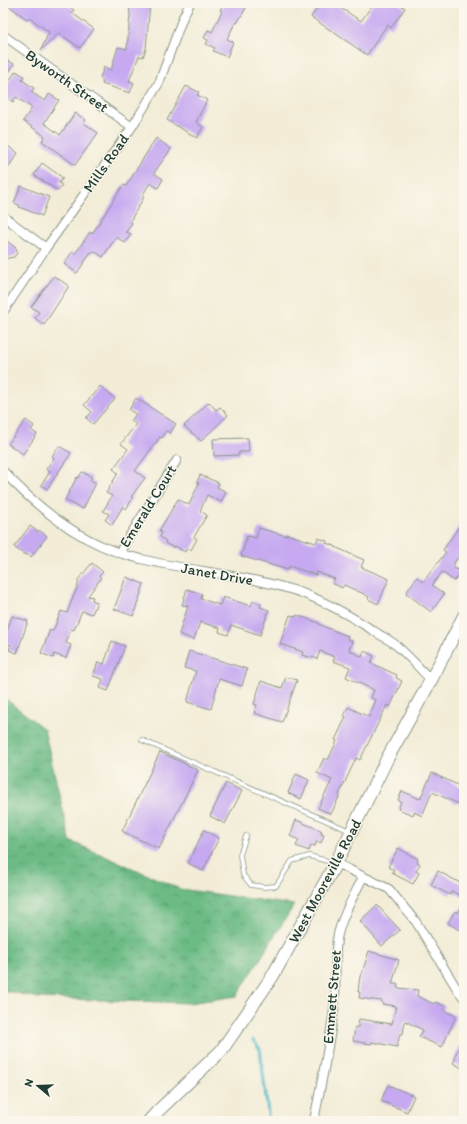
<svg xmlns="http://www.w3.org/2000/svg" width="467" height="1124" viewBox="0 0 467 1124" font-family="Itim,sans-serif">
	<style>
		.forest { fill: url(#forest-crowns); stroke: #467c5c }
		.lines { fill: none; stroke-linecap: round; stroke-linejoin: round }
		.stream { stroke: #4cb7c8; stroke-width: 3 }
		.building { fill: #c6a9f1 }
		.service-casing { stroke: #899586; stroke-width: 5.5 }
		.minor-casing { stroke: #899586; stroke-width: 10 }
		.secondary-casing { stroke: #899586; stroke-width: 14 }
		.service { stroke: #fff; stroke-width: 4 }
		.minor { stroke: #fff; stroke-width: 8 }
		.secondary { stroke: #fff; stroke-width: 12 }
		.labels { text-anchor: middle; stroke-width: 3; stroke-linejoin: round; paint-order: stroke }
		.street-label { font-size: 15px; fill: #1f3d34; stroke: #fbf7ec }
	</style>
	<defs>
		<pattern id="forest-crowns" width="20" height="18" patternUnits="userSpaceOnUse"><rect width="20" height="18" fill="#6cbb85"/><path d="M2 6a3 3 0 1 1 6 0M12 15a3 3 0 1 1 6 0" fill="none" stroke="#58996e"/></pattern>
	</defs>
	<rect width="100%" height="100%" fill="#fbf7ec"/>
	<filter id="ink" filterUnits="userSpaceOnUse"><feTurbulence type="fractalNoise" baseFrequency=".025" numOctaves="2"/><feDisplacementMap in="SourceGraphic" scale="8" xChannelSelector="R" yChannelSelector="G"/><feConvolveMatrix kernelMatrix="1 2 1 2 8 2 1 2 1" color-interpolation-filters="sRGB"/></filter>
	<filter id="wash" filterUnits="userSpaceOnUse"><feTurbulence type="fractalNoise" baseFrequency=".012" numOctaves="4" result="noise"/><feDisplacementMap in="SourceGraphic" scale="16" xChannelSelector="R" yChannelSelector="G"/><feGaussianBlur stdDeviation="0.9" result="paint"/><feColorMatrix in="noise" values="0 0 0 0 0 0 0 0 0 0 0 0 0 0 0 0 0 1.4 0 .05"/><feComposite in="paint" operator="in"/></filter>
	<g filter="url(#wash)">
		<rect width="100%" height="100%" fill="#f3edd8"/>
		<path class="forest" d="M3,697l41,32 26,112 110,48 114,16 -57,91 -48,7 -151,-5 -35,-8z"/>
		<g class="lines">
			<path class="stream" d="M253,1040l7,9 9,72"/>
		</g>
		<g id="blocks">
			<path class="building" d="M5,3h59l10,7 -2,3 22,16 -14,19 -21,-15 -18,17 8,-18 -19,-14 -2,2z
				M129,3h21l-4,46 -3,8 -4,-1 -10,25 5,2 -4,10 -28,-9 1,-3 -3,-3 4,-11 7,3 7,-23 9,2 3,-34z
				M224,3h25l-12,20h-2l-8,16 6,3 -6,15 -14,-6 2,-3 -9,-4 2,-4 -4,-2 4,-8 4,2 10,-21 -2,-1z
				M321,3h12l28,18 13,-18h24l7,5 -14,20 -4,-3 -20,30 -56,-38z
				M3,58l11,6 -11,17z
				M16,71l8,5 -2,4 12,8 -3,4 14,9 4,-7 10,6 -15,23 16,12 15,-22 11,7 -2,3 14,10 -23,32 -33,-24 3,-5 -22,-15 9,-13 -16,-11 -3,5 -10,-7v-5z
				M186,86l13,6 -2,3 10,5 -11,22 7,5 -6,11 -30,-18z
				M156,138l15,11 -17,24 9,6 -5,9 -8,-5 -8,13 2,1 -14,24 2,2 -6,9 5,2 -6,9 -9,-6 -13,20 -9,-6 -1,2 -2,-1 -14,21 -13,-9 8,-12 3,2 15,-22 2,2 31,-49 3,1z
				M6,145l12,8 -15,22v-25z
				M42,163l21,15 -4,5 3,2 -4,6 -24,-16z
				M21,186l28,11 -7,19 -23,-9v-2l-5,-2z
				M3,238l13,10 1,5 -3,4 -11,2z
				M54,276l15,10 -25,39 -9,-7 4,-6 -8,-5z
				M100,386l15,13 -22,25 -7,-6 6,-6 -8,-7z
				M136,398l40,26 -6,9 -4,-2 -4,7 -2,-1 -25,34 10,7 -14,19 2,1 -7,11 -3,-3 -11,19 -7,-5 4,-6 -6,-3 9,-15 -6,-3 12,-20 -5,-4 15,-20 -7,-5 15,-20 -5,-3 5,-7 -7,-4z
				M209,402l7,8 4,-3 8,8 -27,26 -17,-15z
				M26,420l8,6 -3,4 6,4 -14,20 -15,-10z
				M248,438l1,14h-10v3l-25,1 -1,-17z
				M59,446l12,7 -24,36 -6,-4 9,-13 -4,-3 8,-11 -2,-2z
				M82,472l10,5 -2,3 6,3 -13,26 -18,-9 12,-23 1,1z
				M200,475l19,8 -2,4 9,5 -5,10 -14,-7 -7,16 7,4 -13,22 3,2 -6,11 -4,-2 -2,4 -10,-6 -1,2 -9,-5 1,-2 -6,-4 2,-5 -3,-1 19,-32 11,6 10,-22 -2,-1z
				M464,519v24l-5,8 2,2 -9,13 9,7 -7,8 -12,-9 -10,13 12,9 -13,18 -25,-19 11,-16 6,5 23,-30 -3,-2z
				M30,526l8,6 1,-2 8,6 -16,21 -5,-3 -1,1 -11,-8z
				M259,528l27,8v-2l30,9 2,-5 9,3 -1,2 9,3v1l29,13 -3,7 28,12 -11,25 -10,-5 1,-2 -5,-3 -20,-9 -2,3 -10,-5 3,-4 -18,-7 -1,3 -27,-9 -1,4 -47,-14 6,-20 9,2z
				M92,563l11,9 -4,4 2,2 -13,18 5,1 -1,3 5,2 -5,12 -10,-3 -8,19 -3,-1 -5,14 5,2 -5,13 -12,-4 -1,4 -12,-5 9,-23 3,1 8,-20 6,2 12,-31 -2,-1z
				M126,577l18,7 -11,32 -19,-7z
				M187,589l15,5 -1,5 19,6 3,-8 28,9 2,-5 8,3 -1,3 9,3 -9,25 -29,-10 -3,10 -9,-3 1,-4 -20,-6 -6,18 -15,-6 9,-28 -6,-1z
				M290,615l6,2 1,-2 22,8v1l6,3 23,9 -1,3 5,2 -3,9 13,7 2,-6 10,5 -3,7 26,12 -1,3 6,3 -12,26 -3,-2 -27,55 -4,-2 -17,37h1l-9,19 -13,-6 14,-28 -15,-7 7,-15 4,2 9,-19 -2,-1 11,-23 -2,-1 4,-9 21,10 7,-17 -5,-2 3,-8 -28,-13 4,-10 -17,-6 2,-4 -15,-6 -3,8 -4,-2 -1,1 -10,-3 1,-3 -23,-8z
				M12,616l16,5 -11,32 -8,-3 2,-5 -8,-3z
				M112,641l13,5 -17,45 -8,-3 3,-9 -10,-3 5,-14 6,2z
				M189,651l58,18 -5,17 -23,-7 -8,30 -24,-7 9,-31 -12,-3z
				M286,677l11,3 -15,42 -28,-9 3,-8 -3,-1 7,-23 21,7z
				M160,752l38,18 -39,79 -37,-18z
				M432,773l32,15v4l-5,12 -27,-12 -10,24 -8,-4 -1,3 -15,-6 3,-7 -3,-2 4,-9 18,8z
				M296,774l13,6 -8,19 -13,-6z
				M226,783l16,8 -17,33 -15,-8z
				M296,820l26,11 -1,3 3,1 -3,8 -4,-2 -2,5 -4,-1 -2,6 -13,-5 3,-6 -9,-4z
				M204,830l15,8 -16,33 -15,-8z
				M398,848l20,11 -1,3 3,2 -4,7 3,2 -6,11 -21,-11 2,-3 -6,-3z
				M438,871l26,14v13l-12,-7 -2,4 -19,-10z
				M464,904v29l-16,-10 7,-12 3,2z
				M377,905l23,25 -18,16 -22,-25z
				M369,951l30,9 -7,24h6l-1,4 21,2 -1,6 17,8 1,-2 10,4 -2,4 13,6 -14,31 -23,-10 4,-7 -18,-9 -2,13h-3l-3,13 -25,-5 -1,2 -18,-3 2,-14h3l1,-8 33,5 4,-18 -14,-2v-3l-23,-3 1,-6h-2l2,-16h1z
				M464,1039v30l-11,-6 3,-5 -2,-1z
				M388,1085l26,11 -7,16 -26,-11z"/>
		</g>
	</g>
	<g filter="url(#ink)">
		<use href="#blocks" fill-opacity="0" stroke="#899586" stroke-width="1"/>
		<g class="lines">
			<defs>
				<path id="service" d="M142,740l208,91
					M246,836l-6,19 3,20 8,10 13,2 12,-1 16,-25 17,-5 26,7"/>
				<path id="minor" d="M3,35l129,92
					M3,216l43,32
					M3,312l43,-64 86,-121 27,-44 24,-66 7,-14
					M3,471c38,41 83,76 138,88 53,13 109,16 161,34 24,9 50,24 72,38 7,5 16,9 23,15 12,10 23,23 34,34
					M119,553l58,-93
					M336,863l53,26 27,33 41,67 7,9
					M314,1121c7,-37 15,-74 20,-112 3,-23 0,-47 3,-70 4,-22 17,-43 26,-62"/>
				<path id="secondary" d="M149,1121l10,-11 62,-59 51,-74 64,-114 52,-106 43,-77 33,-64"/>
			</defs>
			<use href="#service" class="service-casing"/>
			<use href="#minor" class="minor-casing"/>
			<use href="#secondary" class="secondary-casing"/>
			<use href="#service" class="service"/>
			<use href="#minor" class="minor"/>
			<use href="#secondary" class="secondary"/>
		</g>
	</g>
	<g class="labels">
		<g class="street-label">
			<text transform="translate(67 81) rotate(35)" y="5">Byworth Street</text>
			<text transform="translate(106 163) rotate(-55)" y="5">Mills Road</text>
			<text transform="translate(148 506) rotate(-58)" y="5">Emerald Court</text>
			<text transform="translate(217 574) rotate(10)" y="5">Janet Drive</text>
			<text transform="translate(325 881) rotate(-62)" y="5">West Mooreville Road</text>
			<text transform="translate(332 997) rotate(-85)" y="5">Emmett Street</text>
		</g>
	</g>
	<rect width="467" height="1124" fill="none" stroke="#fbf7ec" stroke-width="16"/>
	<g transform="translate(38 1086) rotate(289)" stroke="#fbf7ec" stroke-width="3" paint-order="stroke">
	<path d="M0-3L7 15L0 10L-7 15Z" fill="#1f3d34"/>
	<text y="-6" font-size="11" font-weight="bold" text-anchor="middle" fill="#1f3d34">N</text>
	</g>
</svg>
